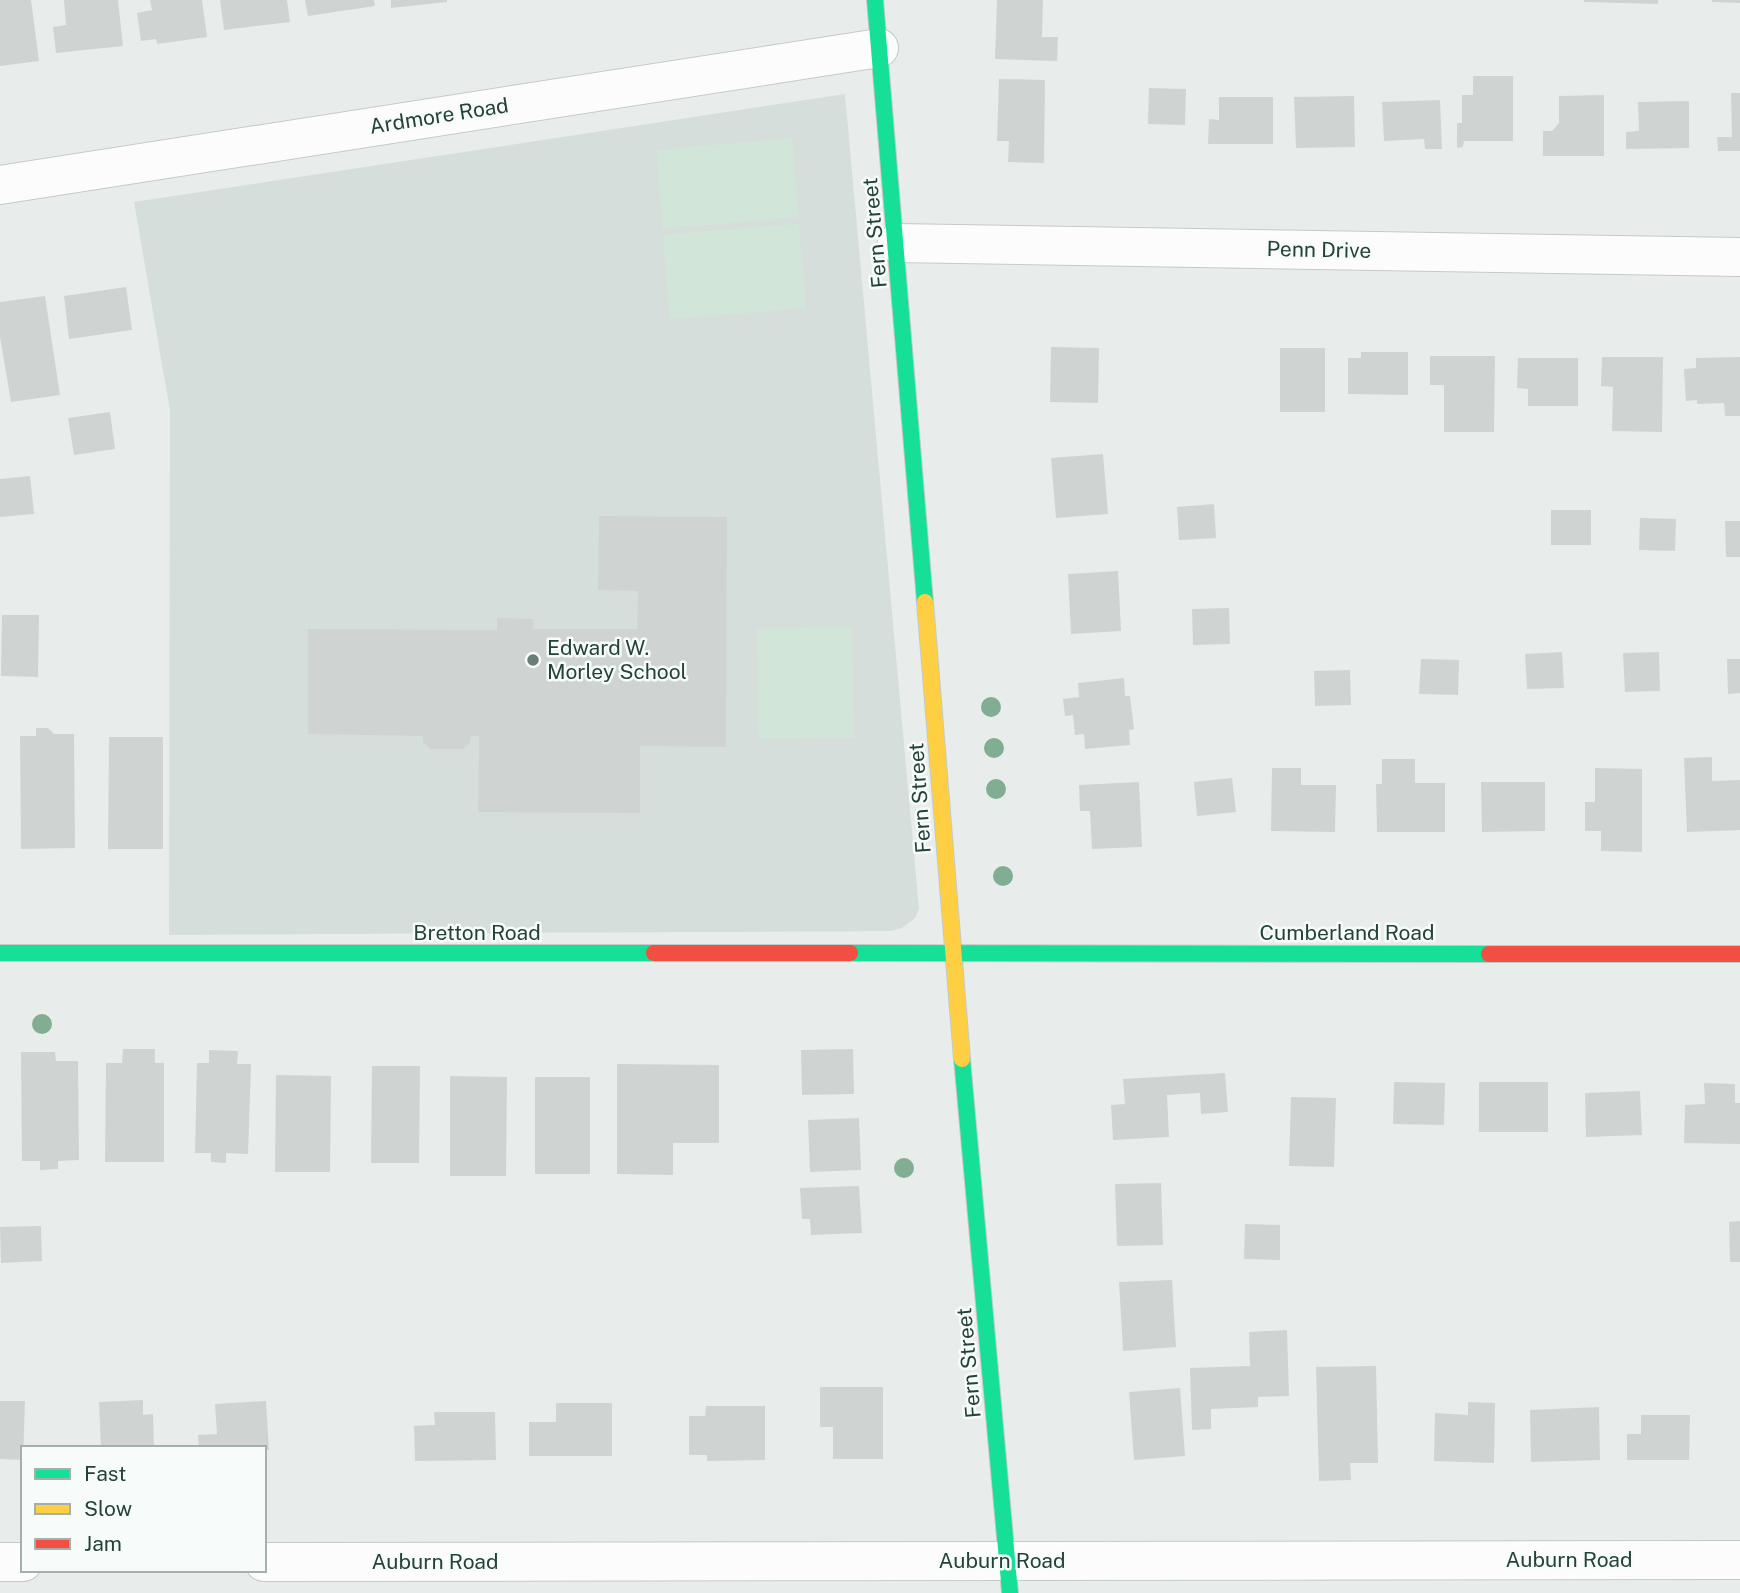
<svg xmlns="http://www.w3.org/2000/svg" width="1740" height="1593" viewBox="0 0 1740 1593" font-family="'Public Sans',sans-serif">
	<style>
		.built { fill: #d6dedb }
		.green { fill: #d1e6d8 }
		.building { fill: #cfd4d2 }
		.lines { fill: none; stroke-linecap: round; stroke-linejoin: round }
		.street-casing { stroke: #c5cac8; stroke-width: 40 }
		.fast-casing { stroke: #c3cbc8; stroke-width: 18 }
		.slow-casing { stroke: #c3cbc8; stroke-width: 18 }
		.jam-casing { stroke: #c3cbc8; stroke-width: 18 }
		.street { stroke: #fcfcfc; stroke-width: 38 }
		.fast { stroke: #16e098; stroke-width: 16 }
		.slow { stroke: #ffcf43; stroke-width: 16 }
		.jam { stroke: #f24e42; stroke-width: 16 }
		.tree { fill: #81ae93 }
		.poi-dot { fill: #697e78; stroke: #f7fbf9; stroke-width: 2.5 }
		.labels { text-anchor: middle; stroke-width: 5; stroke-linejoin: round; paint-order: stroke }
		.street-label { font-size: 21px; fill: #24423a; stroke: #f7fbf9 }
		.poi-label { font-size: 21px; fill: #24423a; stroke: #f7fbf9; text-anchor: start }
	</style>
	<rect width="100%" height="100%" fill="#e8edeb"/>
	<path class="built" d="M845,94l74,815 -4,9 -13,10 -11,3 -722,4 1,-524 -36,-209z"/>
	<path class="green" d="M792,138l6,79 -135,12 -6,-79z
		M799,224l7,84 -136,11 -7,-84z
		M852,627l2,111 -95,1 -2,-110z"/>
	<path class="building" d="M0,0h31l8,61 -39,5z
		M64,0h54l5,46 -67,7 -3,-26 13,-2z
		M150,0h52l5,37 -50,7 -1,-5 -15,2 -4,-28 15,-3z
		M220,0h67l3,22 -66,8z
		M305,0h69l1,6 -67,10z
		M391,0h56v2l-56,6z
		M997,0h46l-1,37h16l-1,24 -62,-2z
		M1584,0h74v4l-74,-2z
		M1712,0h28v3l-28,-1z
		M1473,76h40v65h-49l-1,6 -6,1v-25h5v-28h11z
		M999,79l46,1 -1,83 -36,-1 1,-21h-12z
		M1149,88l37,1 -1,36 -37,-1z
		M1731,93h9v58h-22l-1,-14h15z
		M1604,95v61h-61v-25h9l7,-8v-27z
		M1354,96l1,51 -59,1 -2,-51z
		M1219,97h54v47h-65l1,-25 10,1z
		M1440,100l2,49h-17l-1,-10 -40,2 -2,-39z
		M1689,101v47l-63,1v-17l13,-1 -1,-29z
		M126,287l6,43 -63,9 -5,-43z
		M45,296l15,99 -49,7 -11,-65v-35z
		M1051,347l48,1 -1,55 -48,-1z
		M1280,348h45v64h-45z
		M1361,352h47v43l-60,-1v-36h13z
		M1430,356h65l-1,76h-50v-47h-14z
		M1602,357h61l-1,75 -50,-1 1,-44 -12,-1z
		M1740,357v59h-15l-1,-13 -27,1v-4l-11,1 -2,-32 12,-1v-10z
		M1518,358h60v48h-50v-17l-11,-1z
		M110,412l5,37 -41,6 -6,-37z
		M1103,454l5,60 -52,4 -5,-60z
		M30,476l4,38 -34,3v-38z
		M1214,504l2,34 -37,2 -2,-33z
		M1551,510h40v35h-40z
		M599,516l128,1 -1,230 -86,-1v67l-162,-1 1,-76h-8l-1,6 -6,7h-34l-7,-7v-6l-115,-2v-105l189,1v-12l36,1v10h104l1,-38 -40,-1z
		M1640,518l36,1 -1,32 -36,-1z
		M1725,521h15v36h-14z
		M1118,571l3,60 -50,3 -3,-60z
		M1229,608l1,36 -37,1 -1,-36z
		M2,615h37l-1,62 -37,-1z
		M1562,652l2,36 -37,1 -2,-35z
		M1659,652l1,39 -35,1 -2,-39z
		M1421,659l38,1 -1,35 -39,-1z
		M1727,659h13v34l-12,1z
		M1350,670l1,35 -36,1 -1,-35z
		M1124,678l1,18h5l4,33 -5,1 1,15 -45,4 -1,-15 -9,1 -2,-20 -8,1 -2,-17 16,-2 -1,-14z
		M36,728h12l6,6h20l1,114 -54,1 -1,-113h16z
		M109,737h54v112h-55z
		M1712,757v24l28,-1v50l-53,2 -3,-74z
		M1382,759h33v24h30v49h-68l-1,-48h6z
		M1272,768h29v17h35l-1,47 -64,-1z
		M1595,768l47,1v83l-41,-1v-20h-16v-29h10z
		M1232,778l4,34 -39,4 -3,-34z
		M1139,782l3,65 -50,2 -2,-38h-10l-1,-26z
		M1481,782h64v49l-63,1z
		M123,1049h32v14h9v99h-59l1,-99h16z
		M853,1049l1,45 -52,1 -1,-45z
		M209,1050l29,1 -1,13h14l-3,90 -22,-1v10l-15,-1v-9h-16l2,-90h12z
		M21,1052h34l1,9h22l1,99 -21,1v8l-18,1v-9h-18z
		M617,1064l102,1v78h-46v32l-56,-1z
		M372,1066h48l-1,97h-48z
		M1225,1073l3,39 -27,2 -1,-21 -33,2 2,42 -56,3 -2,-35 14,-1 -2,-25z
		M276,1075l55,1 -1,96h-55z
		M450,1076l57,1 -1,99h-56z
		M535,1077h55v97h-55z
		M1394,1082l51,1 -1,42 -51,-1z
		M1479,1082h69v50h-69z
		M1704,1083l31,1v19h5v41l-56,-1 1,-38 20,-1z
		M1640,1091l2,44 -56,2 -1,-44z
		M1291,1097l45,1 -2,69 -45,-1z
		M859,1118l2,52 -51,2 -2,-52z
		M1161,1183l2,62 -46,1 -2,-62z
		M859,1186l3,47 -51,2 -1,-16h-8l-2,-31z
		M1740,1221v41h-10l-1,-40z
		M1245,1224l35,1v35l-36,-1z
		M41,1226l1,35 -41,2 -1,-36z
		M1172,1280l4,67 -53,4 -4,-69z
		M1287,1330l2,66 -31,1v10l-47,2v20l-19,1 -2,-62 60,-2 -1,-34z
		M1376,1366l2,97h-28l1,17 -32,1 -3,-114z
		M820,1387h63v72h-50v-32h-13z
		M1180,1388l5,68 -51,4 -5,-68z
		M143,1400v15l10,-1 1,34h-53l-2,-46z
		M0,1401h25l-2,59 -23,-1z
		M266,1401l3,49h-5v-2h-65l-1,-13 19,-1 -2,-30z
		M1468,1402l27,1 -1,60 -60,-2 1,-48 33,2z
		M556,1403h56v53h-83v-34h27z
		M706,1406h59v54l-58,1v-6h-18v-39h16z
		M1599,1407l1,53 -69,2 -1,-52z
		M434,1412h61l1,48 -81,1 -1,-35 21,-1z
		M1641,1415h49l-1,45h-62v-26h14z"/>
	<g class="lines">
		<defs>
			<path id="street" d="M0,185l879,-137
				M897,243l843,14
				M0,1562h23
				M264,1562l1476,-2"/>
			<path id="fast" d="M875,0l50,602
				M0,953h654
				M850,953l639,1
				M962,1059l48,534"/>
			<path id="slow" d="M925,602l37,457"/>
			<path id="jam" d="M654,953h196
				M1489,954h251"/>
		</defs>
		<use href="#street" class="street-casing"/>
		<use href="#fast" class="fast-casing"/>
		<use href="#slow" class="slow-casing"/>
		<use href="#jam" class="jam-casing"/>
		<use href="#street" class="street"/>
		<use href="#fast" class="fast"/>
		<use href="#slow" class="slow"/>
		<use href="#jam" class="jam"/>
	</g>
	<g class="tree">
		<circle cx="991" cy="707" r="10"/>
		<circle cx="994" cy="748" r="10"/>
		<circle cx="996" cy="789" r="10"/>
		<circle cx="1003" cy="876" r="10"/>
		<circle cx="42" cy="1024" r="10"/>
		<circle cx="904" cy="1168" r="10"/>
	</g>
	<circle class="poi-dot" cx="533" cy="660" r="7"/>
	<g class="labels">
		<g class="street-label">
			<text transform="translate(439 116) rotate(-9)" y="7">Ardmore Road</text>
			<text transform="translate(875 233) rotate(-95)" y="7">Fern Street</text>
			<text transform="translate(1319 250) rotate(1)" y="7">Penn Drive</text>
			<text transform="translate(920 798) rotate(-94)" y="7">Fern Street</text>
			<text x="477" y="940">Bretton Road</text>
			<text x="1347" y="940">Cumberland Road</text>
			<text transform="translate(969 1363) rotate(-95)" y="7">Fern Street</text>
			<text x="1569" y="1567">Auburn Road</text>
			<text x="1002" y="1568">Auburn Road</text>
			<text x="435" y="1569">Auburn Road</text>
		</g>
		<g class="poi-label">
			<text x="547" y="655">Edward W.<tspan x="547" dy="24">Morley School</tspan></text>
		</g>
	</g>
	<rect x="21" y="1446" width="245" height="126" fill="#f7fbf9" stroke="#a3b1ad" stroke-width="2"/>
	<rect x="35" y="1469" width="35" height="10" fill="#16e098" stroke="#a3b1ad" stroke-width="2"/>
	<text x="84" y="1481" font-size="21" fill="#24423a">Fast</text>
	<rect x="35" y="1504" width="35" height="10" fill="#ffcf43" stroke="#a3b1ad" stroke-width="2"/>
	<text x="84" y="1516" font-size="21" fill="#24423a">Slow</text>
	<rect x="35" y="1539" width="35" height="10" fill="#f24e42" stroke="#a3b1ad" stroke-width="2"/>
	<text x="84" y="1551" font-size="21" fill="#24423a">Jam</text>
</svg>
